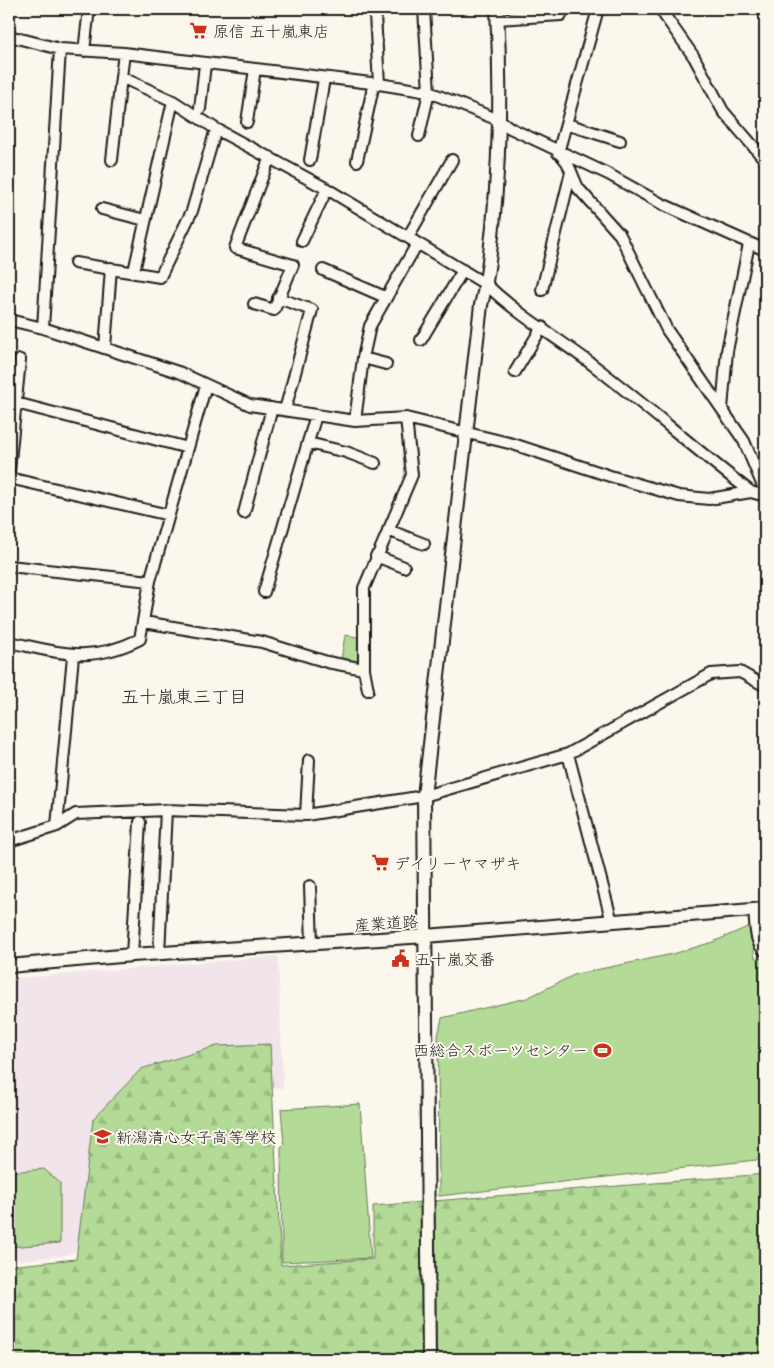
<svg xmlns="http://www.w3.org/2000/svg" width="774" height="1368" viewBox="0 0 774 1368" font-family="'Balsamiq Sans','Klee One',sans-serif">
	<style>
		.built { fill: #f1e5eb }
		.forest { fill: url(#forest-firs); stroke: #687b59 }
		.park { fill: #b3da96; stroke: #687b59 }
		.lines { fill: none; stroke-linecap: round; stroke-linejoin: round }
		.minor-casing { stroke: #1c1c1c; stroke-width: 14 }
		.tertiary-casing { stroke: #1c1c1c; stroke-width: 16 }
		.minor { stroke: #fbf7ec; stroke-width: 10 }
		.tertiary { stroke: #fbf7ec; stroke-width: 12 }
		.labels { text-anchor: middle; stroke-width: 4; stroke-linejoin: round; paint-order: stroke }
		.poi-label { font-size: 16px; fill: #1c1c1c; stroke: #fbf7ec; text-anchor: start }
		.street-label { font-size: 16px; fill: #1c1c1c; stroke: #fbf7ec }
		.neighbourhood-label { font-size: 18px; fill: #1c1c1c; stroke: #fbf7ec }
	</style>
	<defs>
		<pattern id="forest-firs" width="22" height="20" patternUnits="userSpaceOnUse" patternTransform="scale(1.25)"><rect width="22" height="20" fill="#b3da96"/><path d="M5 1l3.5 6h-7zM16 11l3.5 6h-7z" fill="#99ba81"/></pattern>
	</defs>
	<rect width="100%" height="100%" fill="#fbf7ec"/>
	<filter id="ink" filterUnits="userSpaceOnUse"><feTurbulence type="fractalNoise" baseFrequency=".02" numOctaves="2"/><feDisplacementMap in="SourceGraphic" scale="10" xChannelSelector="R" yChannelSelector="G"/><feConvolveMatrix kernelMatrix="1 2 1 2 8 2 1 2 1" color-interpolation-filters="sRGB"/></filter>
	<g filter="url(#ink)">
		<path class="built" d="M278,956l5,132 -56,1 -149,161 -15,6 -54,5v-282z"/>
		<path class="forest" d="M270,1044l11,221 92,-6v-53l392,-32v185h-756v-93l67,-7 17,-140 48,-50 76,-23z"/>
		<path class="park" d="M345,635l18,3v20l-4,6 -18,-4z
			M750,926l5,32 10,1v200l-326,37 -1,-160 4,-18 85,-20 49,-24 97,-20 40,-12z
			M360,1104l11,154 -89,4 -1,-115 3,-3 -3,-35z
			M44,1169l16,14v60l-51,4v-75z"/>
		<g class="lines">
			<defs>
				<path id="minor" d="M660,9l34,48 29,54 42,49
					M375,15l4,69
					M498,19l63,-4
					M9,36l51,13 64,4 255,31 50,8 72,29 9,7 98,46 54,30 103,46
					M84,51l5,-42
					M124,53l-3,24 52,24 43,28 111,60 160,96c32,31 71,53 106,80 54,41 104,86 158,127
					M200,109l5,-45
					M247,122l8,-53
					M567,124l53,17
					M419,136l10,-44 -5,-83
					M558,153l40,-144
					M561,155l6,7 11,26 42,47 47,95 77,111 21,50
					M112,160l9,-83
					M310,160l14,-81
					M357,161l17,-78
					M102,209l43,11
					M408,237l44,-77
					M302,241l25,-52
					M75,263l85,14 32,-66 24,-82
					M323,270l62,27
					M134,271l39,-170
					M542,290l29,-118
					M278,298l34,12 -27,100
					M254,304l20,6 19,-45 -58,-17 35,-91
					M9,320l34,8 138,45 69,32 105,16 51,-3 107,26 97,32 69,20 30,3 42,-7 14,4
					M43,328l17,-279
					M421,340l42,-70
					M105,348l6,-80
					M363,358l23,6
					M515,372l27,-45
					M16,403l172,45
					M722,409l5,-58 22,-107
					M355,421l8,-63 7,-32 47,-82
					M308,443l38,9 29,11
					M9,471l11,-111
					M9,478l160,37
					M244,513l28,-105
					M388,530l36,14
					M376,556l28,11
					M9,566l141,15
					M264,592l52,-177
					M144,622l118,20 65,20 37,7
					M9,642c52,11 81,22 131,-3l10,-58 56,-196
					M368,690l-4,-21v-81l48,-113 -6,-57
					M568,754l44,168
					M306,815l3,-55
					M57,826l16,-170
					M9,841l48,-15 19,-12 90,-4 140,5 118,-19 144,-42 143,-80 29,-2 25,14
					M310,886l2,58
					M754,912c2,13 0,30 11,39
					M159,954l7,-144
					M132,955l8,-133"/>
				<path id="tertiary" d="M9,966l123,-11 294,-19 339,-27
					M429,1359l-5,-563 57,-491c7,-26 9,-52 12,-79 7,-73 8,-144 4,-217"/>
			</defs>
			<use href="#minor" class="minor-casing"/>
			<use href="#tertiary" class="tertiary-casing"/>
			<use href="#minor" class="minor"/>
			<use href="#tertiary" class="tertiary"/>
		</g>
	</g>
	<defs>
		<symbol id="supermarket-bare" viewBox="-9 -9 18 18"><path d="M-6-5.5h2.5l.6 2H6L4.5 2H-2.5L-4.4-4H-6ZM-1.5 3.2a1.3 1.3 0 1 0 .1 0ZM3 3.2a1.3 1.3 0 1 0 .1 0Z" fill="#c8321e" stroke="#fbf7ec" stroke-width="2.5" paint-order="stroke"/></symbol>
		<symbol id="civic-bare" viewBox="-9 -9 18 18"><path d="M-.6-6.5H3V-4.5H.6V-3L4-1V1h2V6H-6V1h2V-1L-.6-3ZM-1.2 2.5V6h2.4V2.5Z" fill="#c8321e" stroke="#fbf7ec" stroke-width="2.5" paint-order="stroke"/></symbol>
		<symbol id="stadium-bare" viewBox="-9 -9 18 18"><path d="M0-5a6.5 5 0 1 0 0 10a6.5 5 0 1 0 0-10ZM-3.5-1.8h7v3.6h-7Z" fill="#c8321e" stroke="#fbf7ec" stroke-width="2.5" paint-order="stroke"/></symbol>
		<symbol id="school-bare" viewBox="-9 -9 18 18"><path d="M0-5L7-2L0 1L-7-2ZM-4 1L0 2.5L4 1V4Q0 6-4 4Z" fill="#c8321e" stroke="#fbf7ec" stroke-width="2.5" paint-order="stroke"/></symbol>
	</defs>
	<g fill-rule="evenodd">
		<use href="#supermarket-bare" x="186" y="18" width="25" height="25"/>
		<use href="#supermarket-bare" x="368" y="850" width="25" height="25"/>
		<use href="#civic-bare" x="388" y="946" width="25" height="25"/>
		<use href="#stadium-bare" x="590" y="1038" width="25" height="25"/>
		<use href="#school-bare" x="90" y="1124" width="25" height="25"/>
	</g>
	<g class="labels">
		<g class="poi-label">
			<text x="213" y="37">原信 五十嵐東店</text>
			<text x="394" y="869">デイリーヤマザキ</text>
			<text x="415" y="965">五十嵐交番</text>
			<text x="588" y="1056" text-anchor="end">西総合スポーツセンター</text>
			<text x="116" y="1143">新潟清心女子高等学校</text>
		</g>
		<g class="street-label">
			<text transform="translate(386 923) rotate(-4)" y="6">産業道路</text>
		</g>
		<g class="neighbourhood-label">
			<text x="184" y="703">五十嵐東三丁目</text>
		</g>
	</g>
	<rect width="774" height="1368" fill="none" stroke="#fbf7ec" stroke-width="30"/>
	<rect x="15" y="15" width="744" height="1338" fill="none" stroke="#1c1c1c" stroke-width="2" filter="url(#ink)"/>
</svg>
